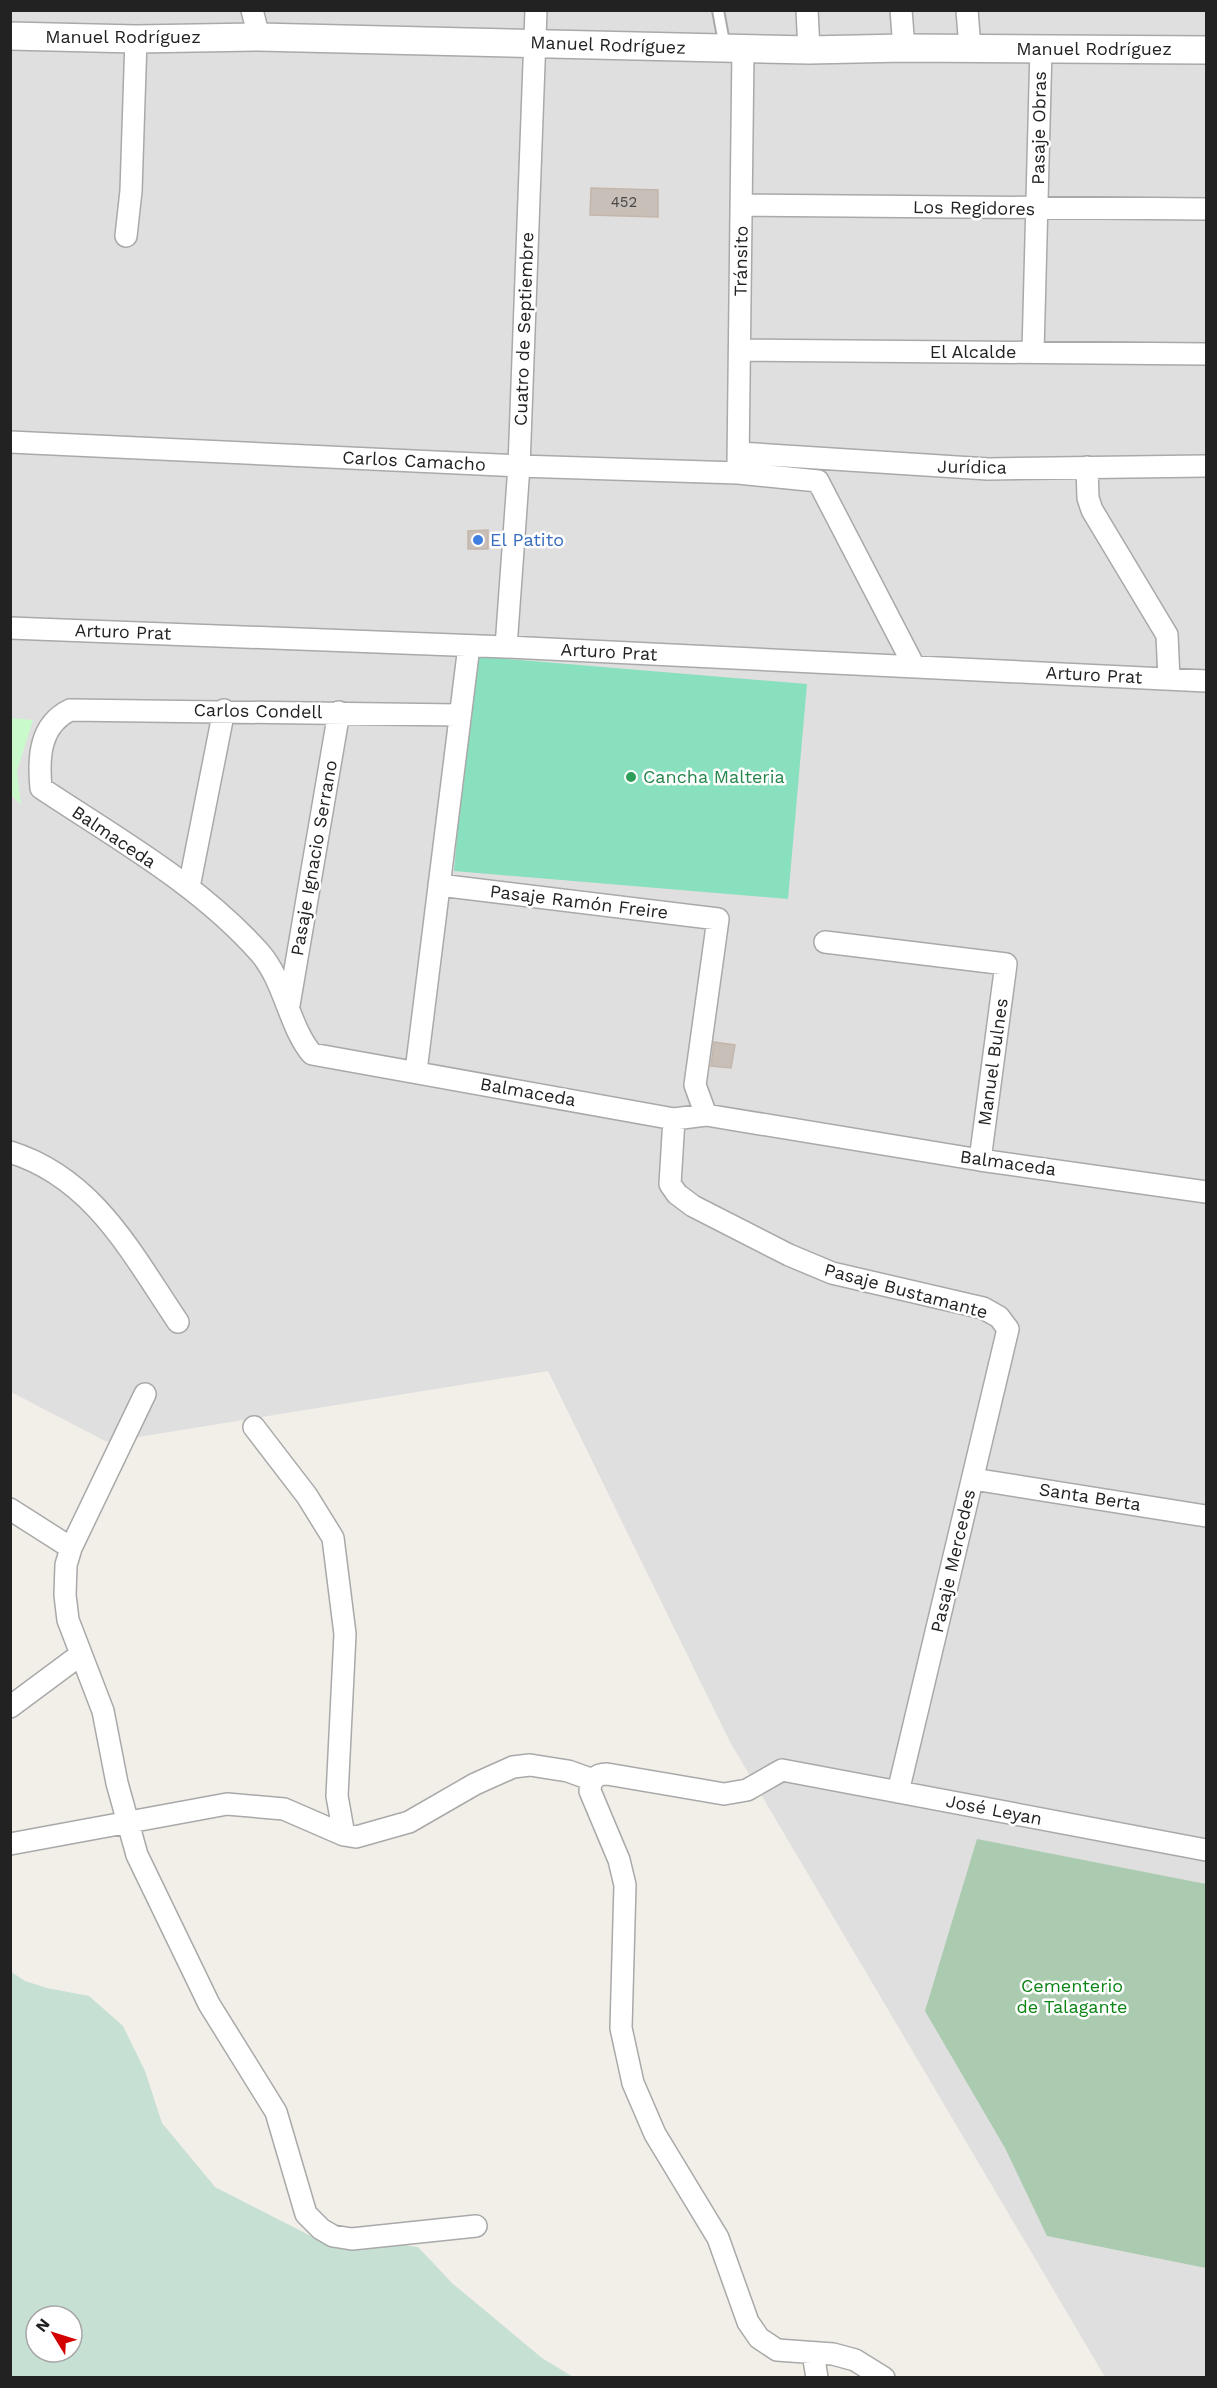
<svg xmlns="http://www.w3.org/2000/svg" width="1217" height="2388" viewBox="0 0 1217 2388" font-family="'Work Sans',sans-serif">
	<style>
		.residential { fill: #e0dfdf }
		.wetland { fill: #c6e0d4; fill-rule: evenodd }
		.cemetery { fill: #aacbaf }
		.park { fill: #c8facc }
		.pitch { fill: #88e0be }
		.building { fill: #c7bfb8; stroke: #c4b6ab; stroke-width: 1.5 }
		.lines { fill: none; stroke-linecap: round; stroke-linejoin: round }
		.service-casing { stroke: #a9a9a9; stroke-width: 14 }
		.minor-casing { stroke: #a9a9a9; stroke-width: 24 }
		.tertiary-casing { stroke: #a9a9a9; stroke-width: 30 }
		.service { stroke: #fff; stroke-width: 10 }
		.minor { stroke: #fff; stroke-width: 21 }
		.tertiary { stroke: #fff; stroke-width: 27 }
		.shop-dot { fill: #3f7fe0; stroke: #fff; stroke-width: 2 }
		.leisure-dot { fill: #2e9e5b; stroke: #fff; stroke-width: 2 }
		.labels { text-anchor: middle; stroke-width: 5; stroke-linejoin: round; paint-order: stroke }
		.number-label { font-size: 15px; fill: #4b4948 }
		.street-label { font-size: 18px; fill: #222; stroke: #fff }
		.shop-label { font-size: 18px; fill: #366cbe; stroke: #fff; text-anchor: start }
		.leisure-label { font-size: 18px; fill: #27864d; stroke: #fff; text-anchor: start }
		.park-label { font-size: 18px; fill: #0c8416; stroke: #fff }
	</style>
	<rect width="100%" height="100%" fill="#f2efe9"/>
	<path class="residential" d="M10,11h1196v2366h-101l-375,-635 -182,-371 -441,71 -96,-50z"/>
	<path class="wetland" d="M10,1971l15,10 22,7 42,8 34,30 22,45 17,52 53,64 94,48 48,14 41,-5 20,3 34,36 90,75 31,19h-562zM36,2316h36v36h-36z"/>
	<path class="cemetery" d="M977,1839l229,45v384l-159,-32 -42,-88 -80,-137z"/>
	<path class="park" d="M11,718l22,2 -16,51 4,34 -10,-10z"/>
	<path class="pitch" d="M473,656l334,28 -19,215 -334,-28z"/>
	<path class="building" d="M591,188l67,2v27l-68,-2z
		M488,530v19h-20v-18z
		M714,1042l21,3 -4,23 -20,-2z"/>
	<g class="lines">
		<defs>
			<path id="service" d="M718,10l7,38"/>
			<path id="minor" d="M252,10l7,27
				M807,10l2,40
				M901,10l3,38
				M967,10l3,38
				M741,205l465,4
				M126,236l5,-45 5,-152
				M740,350l466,4
				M1033,352l8,-304
				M10,442l509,24 219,7 80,8 96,185
				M739,453l249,16 218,-3
				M738,465l5,-416
				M1087,467l1,31 4,12 75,125 2,44
				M10,628l496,19 700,34
				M506,647l13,-181 17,-456
				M459,715l-389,-5c-30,15 -32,46 -29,78 75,50 158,96 219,165 25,29 29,74 52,101l362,65 32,-4 274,45 226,32
				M439,885l279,34 -23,166 11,30
				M189,887l35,-177
				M825,942l181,22 -26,196
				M289,1005l50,-293
				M416,1071l53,-425
				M674,1119l-4,65 7,10 16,12 96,49 43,18 151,35 16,9 9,12 -110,463
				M10,1152c84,26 122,102 168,170
				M145,1394l-74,154 -5,17 -1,30 3,25 35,91 14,72 20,72 72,149 67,108 30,102 15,15 12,7 19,3 124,-13
				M254,1427l53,69 26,42 12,96 -8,162 7,39
				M973,1479l233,37
				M10,1509l61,39
				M10,1707l70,-52
				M10,1844l217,-40 57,5 60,26 12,2 53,-15 66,-38 38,-17 17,-2 38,6 25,9
				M813,2353l4,25
				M884,2378l-29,-18 -22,-6 -56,-4 -18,-12 -11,-16 -30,-84 -63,-104 -22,-51 -12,-55 4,-143 -6,-25 -29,-69c0,-11 6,-17 17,-17l117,20 23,-4 35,-20 424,80"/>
			<path id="tertiary" d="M10,36l126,3 123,-2 550,13 95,-2 302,2"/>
		</defs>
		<use href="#service" class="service-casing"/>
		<use href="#minor" class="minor-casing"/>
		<use href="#tertiary" class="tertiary-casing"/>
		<use href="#service" class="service"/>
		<use href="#minor" class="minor"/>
		<use href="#tertiary" class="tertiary"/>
	</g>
	<circle class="shop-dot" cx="478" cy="540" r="6"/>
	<circle class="leisure-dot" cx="631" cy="777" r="6"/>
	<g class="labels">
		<g class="number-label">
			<text x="624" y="207">452</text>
		</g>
		<g class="street-label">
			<text x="123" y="43">Manuel Rodríguez</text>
			<text transform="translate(608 45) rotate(2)" y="6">Manuel Rodríguez</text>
			<text x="1094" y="55">Manuel Rodríguez</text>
			<text transform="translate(1039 128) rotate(-89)" y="6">Pasaje Obras</text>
			<text transform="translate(974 208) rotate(1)" y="6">Los Regidores</text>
			<text transform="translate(741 261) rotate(-89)" y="6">Tránsito</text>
			<text transform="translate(524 329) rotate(-88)" y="6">Cuatro de Septiembre</text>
			<text x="973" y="358">El Alcalde</text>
			<text transform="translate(414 461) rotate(3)" y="6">Carlos Camacho</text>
			<text transform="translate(972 467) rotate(1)" y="6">Jurídica</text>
			<text transform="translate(123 632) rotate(2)" y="6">Arturo Prat</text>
			<text transform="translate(609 652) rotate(3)" y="6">Arturo Prat</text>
			<text transform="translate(1094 675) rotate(3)" y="6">Arturo Prat</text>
			<text transform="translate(258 711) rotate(1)" y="6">Carlos Condell</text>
			<text transform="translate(114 837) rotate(34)" y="6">Balmaceda</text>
			<text transform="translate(314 858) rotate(-80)" y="6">Pasaje Ignacio Serrano</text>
			<text transform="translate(579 902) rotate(7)" y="6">Pasaje Ramón Freire</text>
			<text transform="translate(993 1062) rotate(-82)" y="6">Manuel Bulnes</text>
			<text transform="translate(528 1092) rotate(10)" y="6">Balmaceda</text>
			<text transform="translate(1008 1163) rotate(8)" y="6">Balmaceda</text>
			<text transform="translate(906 1291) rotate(15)" y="6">Pasaje Bustamante</text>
			<text transform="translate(1090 1497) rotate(9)" y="6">Santa Berta</text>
			<text transform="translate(953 1561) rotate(-77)" y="6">Pasaje Mercedes</text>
			<text transform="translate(994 1810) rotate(11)" y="6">José Leyan</text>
		</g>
		<g class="shop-label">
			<text x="490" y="546">El Patito</text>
		</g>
		<g class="leisure-label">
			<text x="643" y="783">Cancha Malteria</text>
		</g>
		<g class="park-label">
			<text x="1072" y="1992">Cementerio<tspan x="1072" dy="21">de Talagante</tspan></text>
		</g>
	</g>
	<rect width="1217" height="2388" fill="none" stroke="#222222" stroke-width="24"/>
	<g transform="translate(54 2334) rotate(308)"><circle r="28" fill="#ffffff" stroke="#a7a7a7" stroke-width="1.5"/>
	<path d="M0-4.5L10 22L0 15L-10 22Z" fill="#d40000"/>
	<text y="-9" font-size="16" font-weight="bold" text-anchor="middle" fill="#222222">N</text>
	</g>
</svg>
